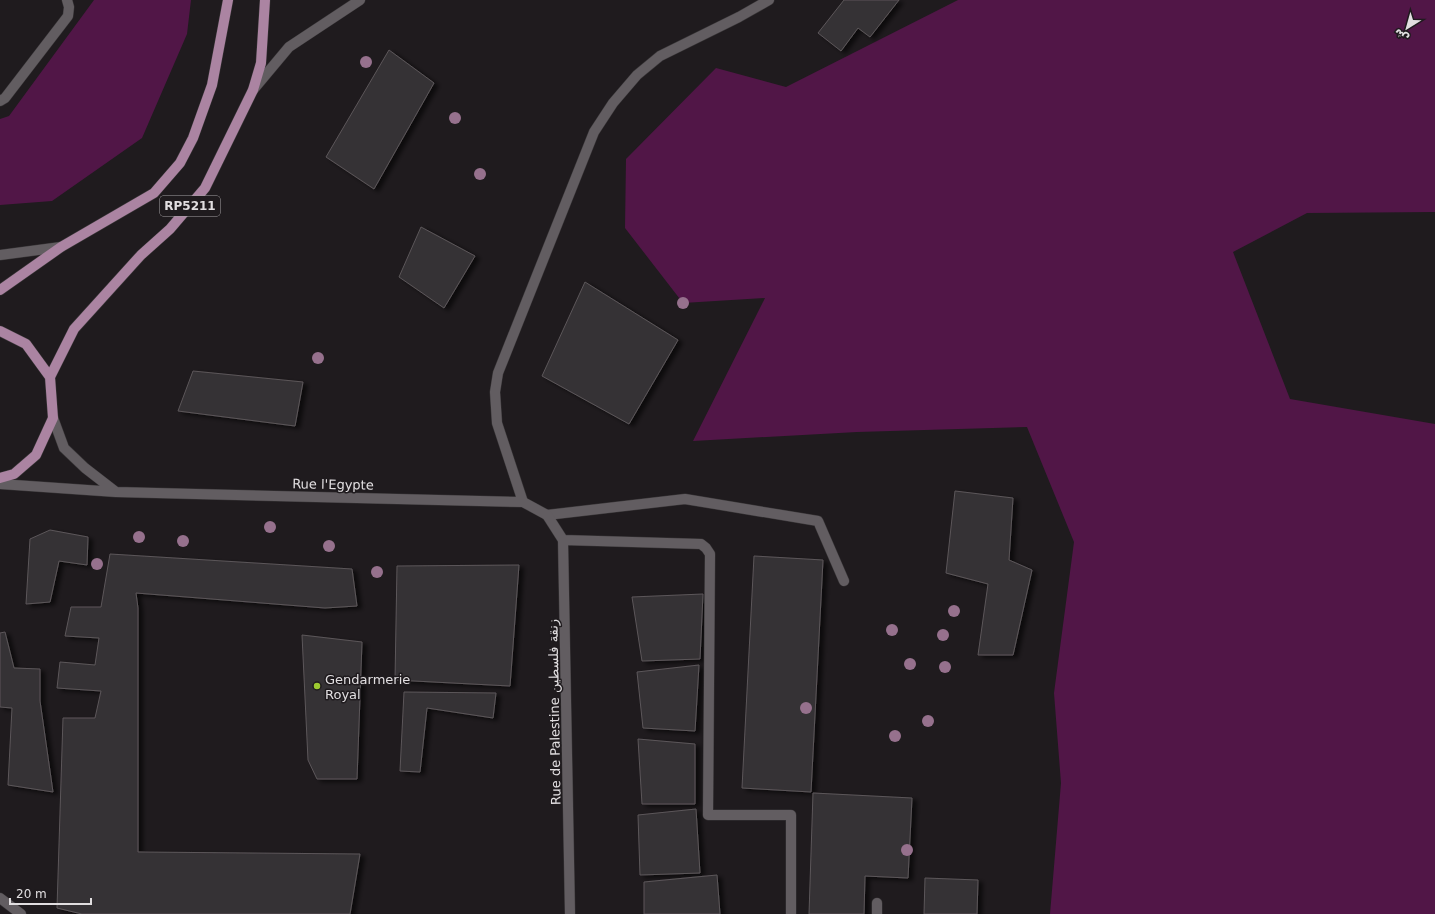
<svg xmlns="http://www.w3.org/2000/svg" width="1435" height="914" viewBox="0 0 1435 914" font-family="'DejaVu Sans','Noto Naskh Arabic',sans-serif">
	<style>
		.green { fill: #511647 }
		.building { fill: #353134; stroke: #5c575a; filter: url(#shadow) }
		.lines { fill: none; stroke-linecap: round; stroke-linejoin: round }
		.service-casing { stroke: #393638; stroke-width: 11 }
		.minor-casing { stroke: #393638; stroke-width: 11 }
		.primary-casing { stroke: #393638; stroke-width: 11 }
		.service { stroke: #625d61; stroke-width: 10 }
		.minor { stroke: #625d61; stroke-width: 10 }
		.primary { stroke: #ab84a2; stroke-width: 10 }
		.tree { fill: #96718d }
		.poi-dot { fill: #9dca30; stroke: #1f1b1e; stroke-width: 1.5 }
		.labels { text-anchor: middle; stroke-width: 3; stroke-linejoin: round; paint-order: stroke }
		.shield { fill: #1f1b1e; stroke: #a7a4a6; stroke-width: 1 }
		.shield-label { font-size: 12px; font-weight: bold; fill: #e1dee0 }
		.street-label { font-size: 13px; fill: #e1dee0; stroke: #1f1b1e }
		.poi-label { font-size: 13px; fill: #e1dee0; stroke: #1f1b1e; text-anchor: start }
	</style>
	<defs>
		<filter id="shadow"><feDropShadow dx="4.5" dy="2.5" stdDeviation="2" flood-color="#0009"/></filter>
	</defs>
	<rect width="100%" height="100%" fill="#1f1b1e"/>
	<path class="green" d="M94,0h97l-4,34 -45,104 -90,63 -52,4v-86l9,-3z
		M958,0h477v212l-128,1 -74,39 57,147 145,25v490h-385l11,-131 -7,-90 20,-151 -47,-115 -170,5 -164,9 72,-143 -82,5 -58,-75 1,-69 90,-91 70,19z"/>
	<path class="building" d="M844,0h55l-29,37 -12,-9 -17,23 -23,-18z
		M389,50l45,33 -60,106 -48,-32z
		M421,227l54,29 -31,52 -45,-31z
		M585,282l93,58 -49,84 -87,-48z
		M193,371l110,11 -8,44 -117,-15z
		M955,491l58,7 -4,62 23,10 -19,85h-35l10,-71 -42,-11z
		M50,530l38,7 -1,28 -28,-4 -9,41 -24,2 4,-65z
		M110,554l242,15 5,37 -32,2 -189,-15 2,15v244l222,2 -10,60h-268l-25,-6 6,-190h32l6,-27 -44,-3 3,-26 35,3 4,-27 -34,-2 6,-29h30z
		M754,556l69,4 -12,232 -69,-4z
		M519,565l-9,121 -115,-6 2,-114z
		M703,594l-3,65 -58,2 -10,-64z
		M5,632l9,36 26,1v32l13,91 -45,-7 4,-77 -12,-1v-74z
		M302,635l60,7 -5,137h-40l-9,-19z
		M699,665l-4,66 -52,-3 -6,-56z
		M404,692l92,1 -3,25 -66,-10 -7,64 -20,-1z
		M638,739l57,5v60h-53z
		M813,793l99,5 -4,80 -43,-2 -1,38h-55z
		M696,809l4,64 -60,2 -2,-60z
		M717,875l3,39h-76v-32z
		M925,878l53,2 -1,34h-53z"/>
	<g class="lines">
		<defs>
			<path id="service" d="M253,90l36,-43 71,-47
				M547,515l138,-16 133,22 26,60"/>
			<path id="minor" d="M0,101l5,-3 63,-82 1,-9 -2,-7
				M0,255l61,-8
				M53,418l11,30 21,20 31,24
				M0,484l116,8 407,10 24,13 16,25 7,374
				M523,502l-26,-79 -2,-31 3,-19 96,-241 19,-29 24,-28 23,-19 79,-39 30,-17
				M563,540l138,4 5,4 4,6 -2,261h83v99
				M0,898l21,16
				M877,914v-11"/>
			<path id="primary" d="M0,290l61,-43 93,-54 26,-30 13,-25 19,-53 16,-85
				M0,331l26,13 24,33 3,41 -17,37 -22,19 -14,4
				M50,377l24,-48 67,-74 29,-26 35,-41 48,-98 8,-27 4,-63"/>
		</defs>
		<use href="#service" class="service-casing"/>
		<use href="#minor" class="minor-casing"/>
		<use href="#primary" class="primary-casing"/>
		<use href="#service" class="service"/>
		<use href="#minor" class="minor"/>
		<use href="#primary" class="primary"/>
	</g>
	<g class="tree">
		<circle cx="366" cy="62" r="6"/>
		<circle cx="455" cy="118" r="6"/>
		<circle cx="480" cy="174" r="6"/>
		<circle cx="683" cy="303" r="6"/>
		<circle cx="318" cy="358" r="6"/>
		<circle cx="270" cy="527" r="6"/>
		<circle cx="139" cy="537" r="6"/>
		<circle cx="183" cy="541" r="6"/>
		<circle cx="329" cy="546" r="6"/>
		<circle cx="97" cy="564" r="6"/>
		<circle cx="377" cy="572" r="6"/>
		<circle cx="954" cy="611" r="6"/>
		<circle cx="892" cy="630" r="6"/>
		<circle cx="943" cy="635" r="6"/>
		<circle cx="910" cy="664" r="6"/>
		<circle cx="945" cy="667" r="6"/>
		<circle cx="806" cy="708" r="6"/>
		<circle cx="928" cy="721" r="6"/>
		<circle cx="895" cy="736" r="6"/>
		<circle cx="907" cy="850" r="6"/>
	</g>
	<circle class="poi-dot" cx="317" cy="686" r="4"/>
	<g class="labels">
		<rect class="shield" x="160" y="196" width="60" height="20" rx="3"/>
		<g class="shield-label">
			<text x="190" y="210">RP5211</text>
		</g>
		<g class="street-label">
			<text transform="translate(333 484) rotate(1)" y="5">Rue l'Egypte</text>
			<text transform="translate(554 712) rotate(-91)" y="5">Rue de Palestine زنقة فلسطين</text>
		</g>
		<g class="poi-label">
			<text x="325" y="684">Gendarmerie<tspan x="325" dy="15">Royal</tspan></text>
		</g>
	</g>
	<g transform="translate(1407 28) rotate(217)" stroke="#1f1b1e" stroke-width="3" paint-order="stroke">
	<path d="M0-3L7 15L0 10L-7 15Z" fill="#e1dee0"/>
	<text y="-6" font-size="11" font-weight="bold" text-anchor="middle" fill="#e1dee0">ش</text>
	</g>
	<path d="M10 898v6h81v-6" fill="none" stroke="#e1dee0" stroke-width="2"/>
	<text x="16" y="898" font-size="12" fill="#e1dee0" stroke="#1f1b1e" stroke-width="3" paint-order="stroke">20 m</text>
</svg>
